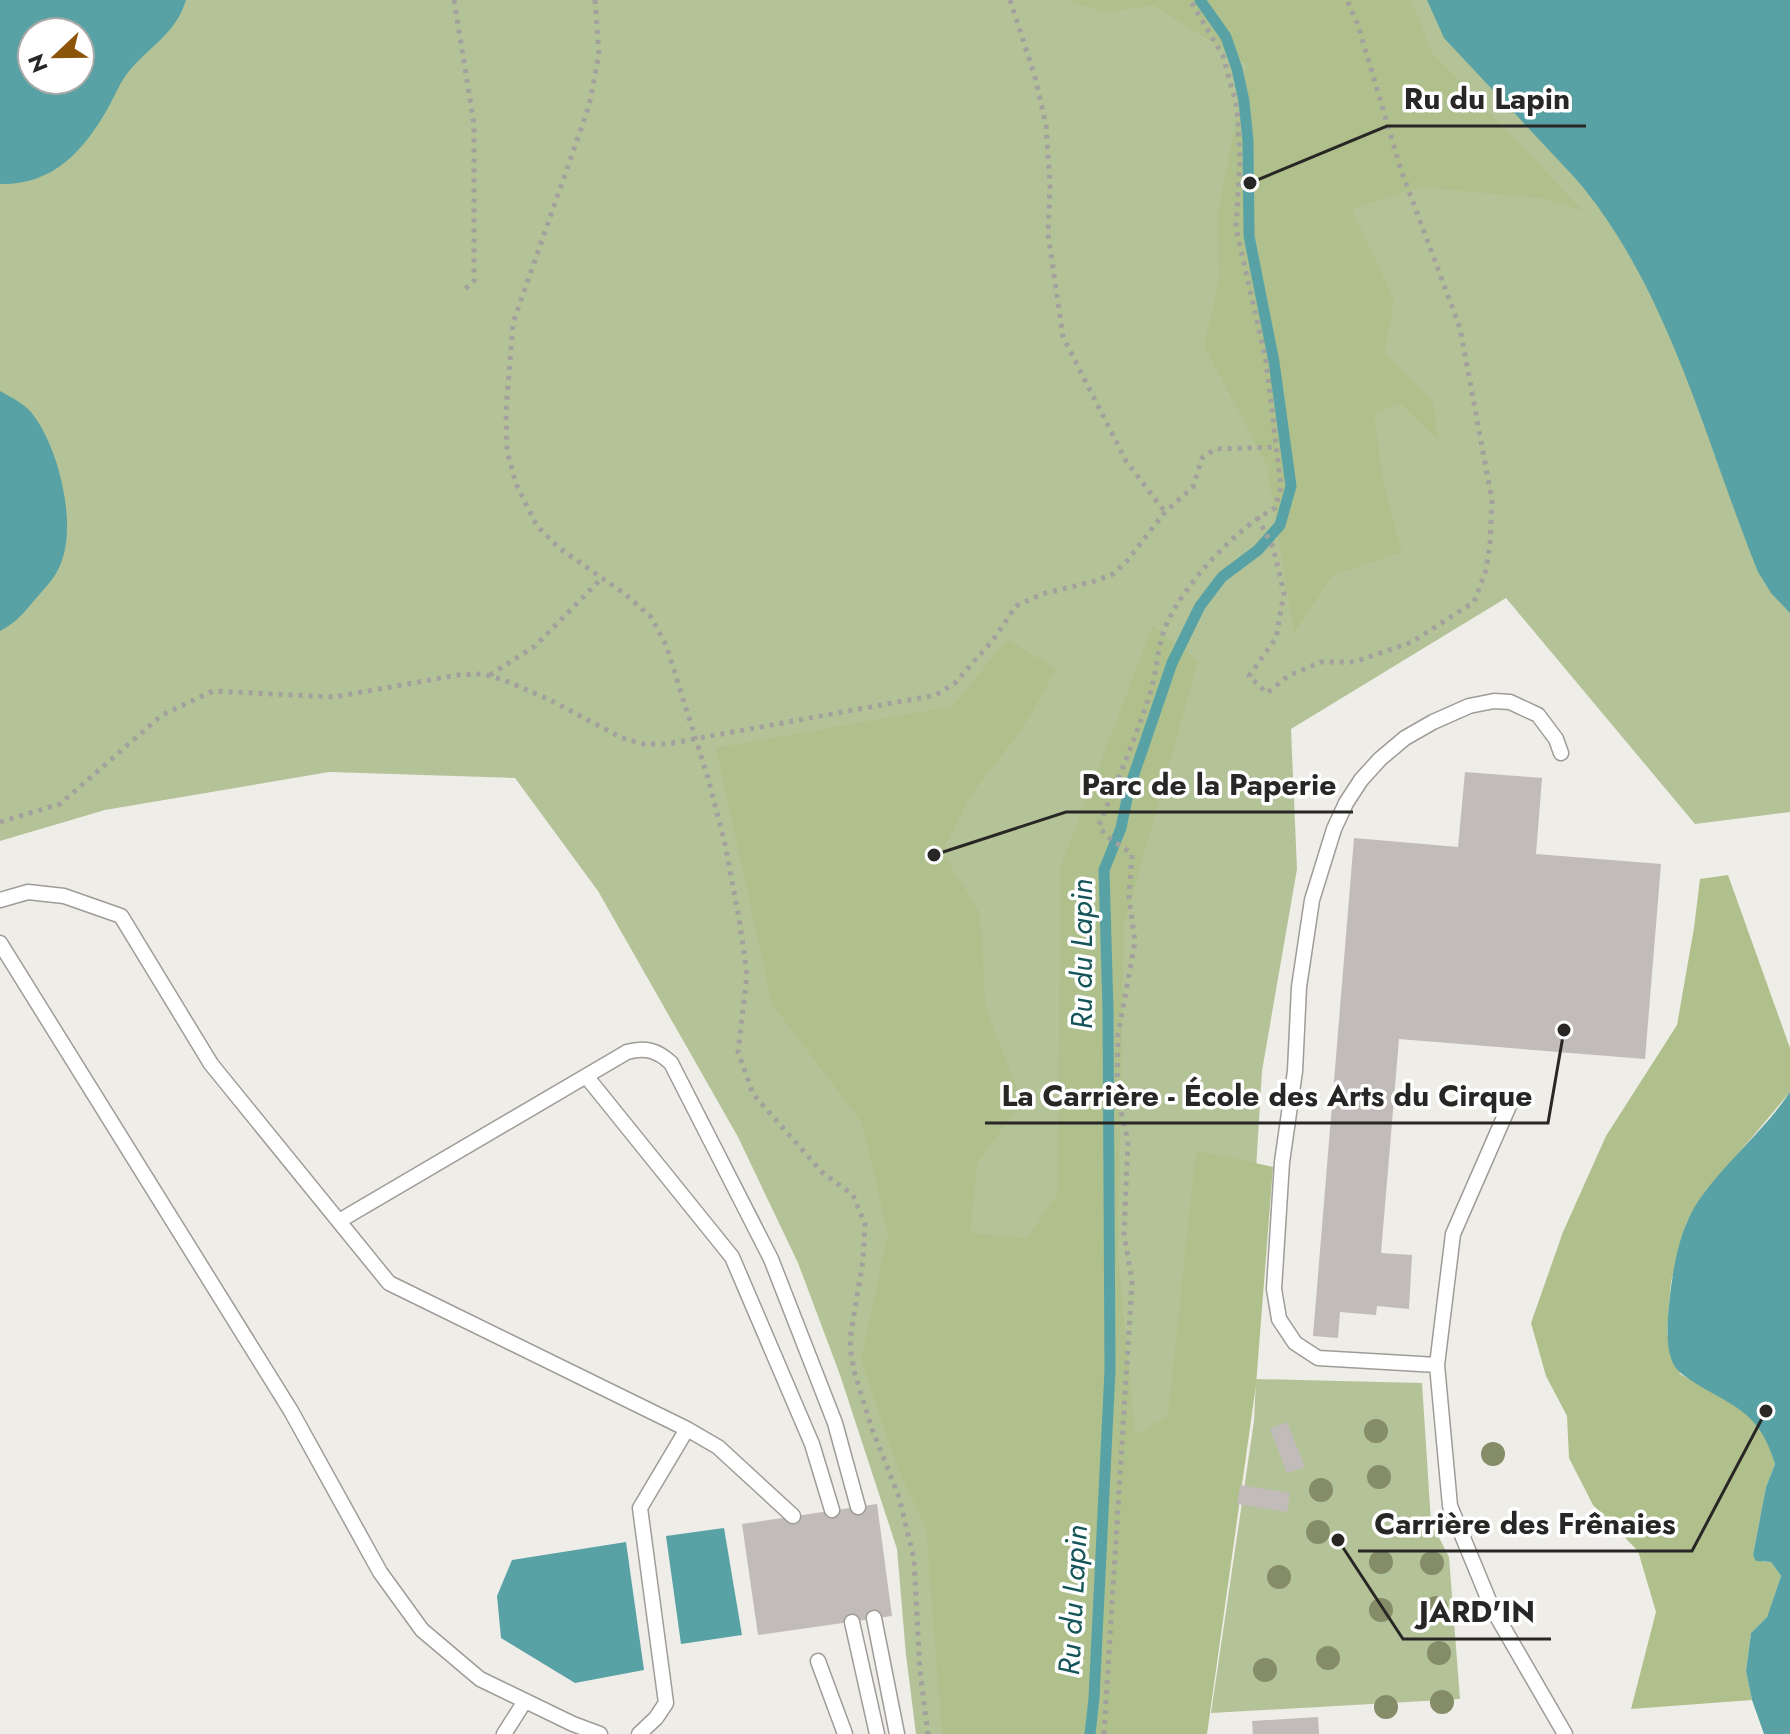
<svg xmlns="http://www.w3.org/2000/svg" width="1790" height="1734" viewBox="0 0 1790 1734" font-family="Jost,sans-serif">
	<style>
		.green { fill: #b4c397; fill-rule: evenodd }
		.forest { fill: #afc08c }
		.water { fill: #58a2a6; fill-rule: evenodd }
		.lines { fill: none; stroke-linecap: round; stroke-linejoin: round }
		.stream { stroke: #58a2a6; stroke-width: 11 }
		.building { fill: #c1bbb9 }
		.lane-casing { stroke: #9f9c98; stroke-width: 17 }
		.path { stroke: #a3a19d; stroke-width: 5; stroke-dasharray: 4 6; stroke-linecap: butt }
		.lane { stroke: #fff; stroke-width: 14 }
		.tree { fill: #858c68 }
		.labels { text-anchor: middle; stroke-width: 7; stroke-linejoin: round; paint-order: stroke }
		.water-label { font-size: 30px; font-style: italic; fill: #155559; stroke: #fff }
		.leader { fill: none; stroke: #282725; stroke-width: 3 }
		.callout-dot { fill: #282725; stroke: #fff; stroke-width: 3 }
		.callout-label { font-size: 30px; text-anchor: middle; font-weight: bold; fill: #282725; stroke: #fff; stroke-width: 7; stroke-linejoin: round; paint-order: stroke }
	</style>
	<rect width="100%" height="100%" fill="#efede8"/>
	<path class="green" d="M0,0h1790v812l-95,12 -189,-226 -215,131 6,140 -35,202 -21,346 -43,317h-282l-10,-79 -9,-106 -57,-174 -42,-112 -60,-126 -140,-246 -83,-113 -186,-6 -224,38 -105,31zM32,32h48v48h-48z
		M1256,1379l166,4 9,139 18,35 11,142 -249,14 43,-292z"/>
	<path class="forest" d="M1067,0h344l21,52 151,159 -42,-13 -121,-11 -68,22 42,91 -9,52 48,50 5,37 -38,-35 -26,9 9,68 19,71 -69,23 -39,58 -27,-167 -63,-121 15,-63 -1,-71 29,-147 -94,-59 -49,8z
		M1153,625l45,36 -74,265 -6,325 17,183 33,-18 28,-266 77,17 -17,218 -49,349h-265l-16,-205 -31,-68 -34,-101 27,-126 -26,-111 -90,-119 -56,-256 237,-42 54,-67 49,30 -33,59 -52,67 -29,57 38,61 6,96 36,92 -45,63 -7,69 57,5 31,-45 2,-325z
		M1728,875l62,173v44l-90,107 -13,23 -16,60 -4,51 13,41c24,13 66,32 81,54 7,11 10,24 14,36l-9,23 -13,68 10,7h8l10,14 -14,41 -16,16 -5,38 6,29 -121,9 25,-97 -18,-61 -45,-46 -24,-47 -2,-42 -21,-40 -15,-53 32,-91 43,-96 71,-111 17,-97 6,-49z"/>
	<path class="water" d="M0,0h186c-11,36 -39,47 -60,75 -7,10 -12,22 -18,33 -25,44 -55,77 -108,76zM32,32h48v48h-48z
		M1427,0h363v613l-19,-20 -13,-21c-53,-131 -89,-284 -182,-393l-132,-141z
		M0,391c12,7 26,13 34,25 25,34 43,107 27,147 -5,15 -19,28 -29,40 -10,12 -18,21 -32,28z
		M1790,1092v642h-26l-12,-34 -6,-29 5,-38 16,-16 14,-41 -10,-14 -15,-1 -3,-6 13,-68 9,-23c-17,-59 -49,-58 -93,-90 -16,-11 -15,-40 -14,-57 3,-38 9,-85 31,-117 27,-39 65,-69 91,-108z
		M724,1528l18,107 -61,9 -15,-108z
		M626,1542l18,128 -69,13 -74,-45 -4,-42 15,-36z"/>
	<g class="lines">
		<path class="stream" d="M1090,1734l4,-36 16,-328 -2,-360 -4,-140 17,-42 8,-39 43,-126 28,-57 22,-29 36,-27 22,-25 11,-39 -17,-124 -25,-126 -1,-95 -4,-40 -7,-32 -11,-32 -26,-37"/>
	</g>
	<path class="building" d="M1465,772l77,6 -6,76 125,10 -16,195 -246,-20 -18,214 31,2 -3,54 -32,-3 -1,9 -36,-3 -2,26 -25,-2 41,-498 104,9z
		M1287,1422l18,45 -18,6 -17,-44z
		M1240,1485l50,8 -3,19 -50,-8z
		M877,1504l15,112 -134,19 -16,-111z
		M1318,1717l1,17h-66l-1,-13z"/>
	<g class="lines">
		<defs>
			<path id="lane" d="M0,900l28,-8 36,4 57,20 90,148 178,219 298,146 -47,79 26,195 -10,15 -17,16
				M0,943l291,468 89,161 42,58 58,49 93,45 27,10
				M586,1076l146,181 80,187 20,66
				M1512,1099l-59,135 -16,131 13,141 42,102 73,126
				M339,1221l288,-169c18,-5 30,-2 44,11l100,196 64,164 23,84
				M1437,1365l-119,-7 -23,-15 -16,-24 -5,-30 8,-127 13,-91 4,-84 13,-87 22,-71 12,-26 15,-23 19,-21 25,-21 28,-16 36,-16 25,-5 16,1 28,13 18,24 5,14
				M687,1429l31,18 75,69
				M874,1618l23,116
				M852,1622l25,112
				M818,1661l27,73
				M504,1734l21,-33"/>
		</defs>
		<use href="#lane" class="lane-casing"/>
		<path class="path" d="M454,0l20,124v157l-10,9
			M595,0l4,54 -10,52 -76,217 -7,87 1,41 9,33 21,42 22,22 66,46 26,23 15,28 42,133 17,66 14,74 8,57 -9,77 15,42 69,78 31,23 12,29 -2,36 -13,79 1,14 3,18 18,58 27,68 15,62 6,112 8,63
			M1010,0l25,77 11,48 4,61 -2,48 15,103 63,124 39,51
			M1257,517l16,30 11,46 -8,45 -27,38 18,17 21,-17 33,-14h33l58,-20 62,-40 12,-32 4,-26 2,-44 -32,-172 -59,-158 -43,-145 -11,-25
			M490,675l45,-29 66,-67
			M0,822l60,-18 102,-89 51,-24 121,6 124,-22 25,-1 21,6 46,20 72,38 22,6h23l269,-49 19,-12 38,-43 23,-34 26,-12 53,-13 18,-7 14,-13 38,-49 28,-25 9,-29 13,-9 62,-2
			M1104,1734l28,-453 -8,-47 4,-93 -11,-45 1,-61 17,-93 -6,-44 3,-44 -27,-19 -6,-10c18,-44 37,-87 51,-132 7,-21 7,-45 15,-65 16,-41 71,-100 110,-120l6,-21 -15,-126 -30,-133 4,-67 -3,-54 -14,-51 -33,-56"/>
		<use href="#lane" class="lane"/>
	</g>
	<g class="tree">
		<circle cx="1376" cy="1431" r="12"/>
		<circle cx="1493" cy="1454" r="12"/>
		<circle cx="1379" cy="1477" r="12"/>
		<circle cx="1321" cy="1490" r="12"/>
		<circle cx="1318" cy="1532" r="12"/>
		<circle cx="1381" cy="1562" r="12"/>
		<circle cx="1432" cy="1563" r="12"/>
		<circle cx="1279" cy="1577" r="12"/>
		<circle cx="1436" cy="1608" r="12"/>
		<circle cx="1381" cy="1610" r="12"/>
		<circle cx="1439" cy="1653" r="12"/>
		<circle cx="1328" cy="1658" r="12"/>
		<circle cx="1265" cy="1670" r="12"/>
		<circle cx="1442" cy="1702" r="12"/>
		<circle cx="1386" cy="1707" r="12"/>
	</g>
	<g class="labels">
		<g class="water-label">
			<text transform="translate(1082 954) rotate(-90)" y="10">Ru du Lapin</text>
			<text transform="translate(1073 1600) rotate(-87)" y="10">Ru du Lapin</text>
		</g>
	</g>
	<path class="leader" d="M1250 183L1387 126H1586M934 855L1066 812H1353M1564 1030L1548 1123H985M1766 1411L1692 1551H1358M1338 1540L1403 1639H1551"/>
	<g class="callout-dot">
		<circle cx="1250" cy="183" r="8"/>
		<circle cx="934" cy="855" r="8"/>
		<circle cx="1564" cy="1030" r="8"/>
		<circle cx="1766" cy="1411" r="8"/>
		<circle cx="1338" cy="1540" r="8"/>
	</g>
	<g class="callout-label">
		<text x="1487" y="109">Ru du Lapin</text>
		<text x="1209" y="795">Parc de la Paperie</text>
		<text x="1267" y="1106">La Carrière - École des Arts du Cirque</text>
		<text x="1525" y="1534">Carrière des Frênaies</text>
		<text x="1477" y="1622">JARD'IN</text>
	</g>
	<g transform="translate(56 56) rotate(248)"><circle r="38" fill="#ffffff" stroke="#a9a9a8" stroke-width="2"/>
	<path d="M0-6L14 30L0 20L-14 30Z" fill="#8b5408"/>
	<text y="-12" font-size="22" font-weight="bold" text-anchor="middle" fill="#282725">N</text>
	</g>
</svg>
